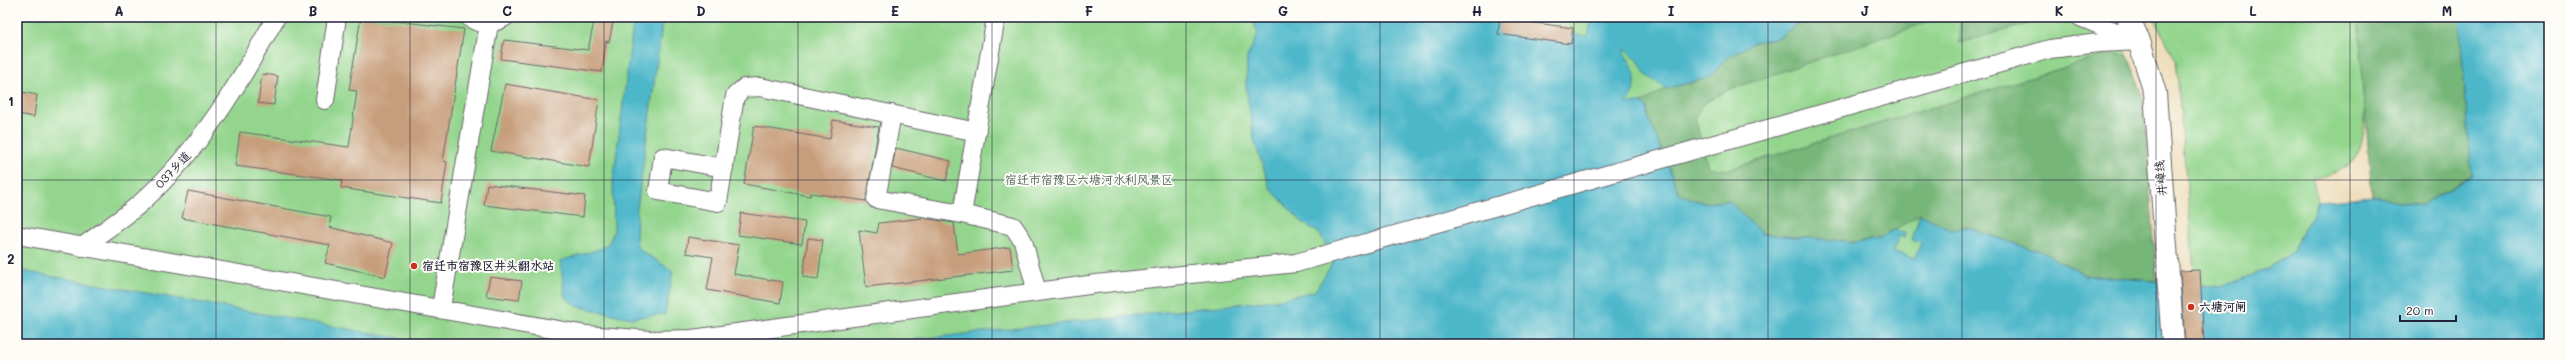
<svg xmlns="http://www.w3.org/2000/svg" width="2566" height="361" viewBox="0 0 2566 361" font-family="Mali,'LXGW WenKai TC',sans-serif">
	<style>
		.green { fill: #93d58d; stroke: #5a7c64 }
		.forest { fill: #76b678; stroke: #4c6c5a }
		.water { fill: #4db7ca; stroke: #386c82 }
		.building { fill: #c79e7c }
		.lines { fill: none; stroke-linecap: round; stroke-linejoin: round }
		.minor-casing { stroke: #696468; stroke-width: 20 }
		.major-casing { stroke: #696468; stroke-width: 24 }
		.minor { stroke: #fff; stroke-width: 18 }
		.major { stroke: #fff; stroke-width: 22 }
		.grid { fill: none; stroke: #22223b; stroke-width: 1; stroke-opacity: 0.55 }
		.poi-dot { fill: #c8321e; stroke: #fdfcf7; stroke-width: 1.5 }
		.labels { text-anchor: middle; stroke-width: 4; stroke-linejoin: round; paint-order: stroke }
		.street-label { font-size: 12px; fill: #22223b; stroke: #fdfcf7 }
		.park-label { font-size: 12px; fill: #4a6158; stroke: #fdfcf7 }
		.poi-label { font-size: 12px; font-weight: bold; fill: #22223b; stroke: #fdfcf7; text-anchor: start }
		.neatline { fill: none; stroke: #22223b; stroke-width: 1.5 }
		.grid-label { font-size: 13px; text-anchor: middle; font-weight: bold; fill: #22223b }
	</style>
	<rect width="100%" height="100%" fill="#fdfcf7"/>
	<filter id="ink" filterUnits="userSpaceOnUse"><feTurbulence type="fractalNoise" baseFrequency=".025" numOctaves="2"/><feDisplacementMap in="SourceGraphic" scale="8" xChannelSelector="R" yChannelSelector="G"/><feConvolveMatrix kernelMatrix="1 2 1 2 8 2 1 2 1" color-interpolation-filters="sRGB"/></filter>
	<filter id="wash" filterUnits="userSpaceOnUse"><feTurbulence type="fractalNoise" baseFrequency=".012" numOctaves="4" result="noise"/><feDisplacementMap in="SourceGraphic" scale="16" xChannelSelector="R" yChannelSelector="G"/><feGaussianBlur stdDeviation="0.9" result="paint"/><feColorMatrix in="noise" values="0 0 0 0 0 0 0 0 0 0 0 0 0 0 0 0 0 1.4 0 .05"/><feComposite in="paint" operator="in"/></filter>
	<g filter="url(#wash)">
		<rect width="100%" height="100%" fill="#eedebc"/>
		<path class="green" d="M17,17h2087l24,39 13,35 21,253h-2145z
			M2154,17h204c3,34 19,123 -8,147 -10,8 -24,12 -37,15l5,23 -25,49 -25,18 -46,18 -27,-3 -19,-223z"/>
		<path class="forest" d="M1844,17h98l-217,74 -22,13 -8,14 13,49 18,3 386,-117 16,3 13,35 3,17 13,173 -72,-6 -39,-21 -81,-27 -13,3 -32,-16 -40,25 -25,3 -93,-8 -33,-33 -25,2 -25,-9 -31,-78 -1,-9 -6,-4 25,-14 44,-12 18,-20 27,-15 25,-5 16,-13 34,-2z
			M1960,17h93l-93,26z
			M2358,17h101l13,158 -50,31 -50,-9z"/>
		<path class="water" d="M634,17h29l-26,192 -1,34 4,7 33,21 -8,43 -34,4 -55,-12 -11,-9 -5,-36 40,-12 9,-6 5,-12 -1,-49z
			M1245,17h249l10,8 84,11 4,-19h252l-14,5 -34,2 -16,13 -25,5 -27,15 -18,20 -44,12 -20,-14 -8,-15 -13,-11 -1,4c12,16 17,34 2,50h15l6,4 1,9 31,78 25,9 25,-2 33,33 93,8 25,-3 13,-9 13,2 -1,6 -6,-2 -6,15 22,8 6,-16 -9,-3 8,-26 32,16 13,-3 81,27 39,21 136,12 47,-18 25,-18 25,-49 54,-5 50,9 50,-30 -13,-159h90v327h-1676l402,-44 40,-9 19,-30 -14,-27 -19,-13 -31,-33 -16,-48 -8,-53 1,-30 11,-23 -5,-14z
			M17,270l415,74h-415z"/>
		<g id="blocks">
			<path class="building" d="M361,17l103,12 -21,132 4,1 -6,41 -100,-15 1,-8 -107,-14 5,-34 109,15 8,-56 -8,-1z
				M595,17h19l-5,25 -3,-1 -4,31 -101,-13 3,-19 84,10z
				M1500,18l73,10 -2,16 -73,-10z
				M262,74l16,2 -4,29 -16,-2z
				M505,84l94,16 -10,67 -98,-16z
				M22,92l15,3 -3,22 -16,-3z
				M833,120l46,7 -13,74 -55,-8 -1,3 -66,-12 10,-58 76,13z
				M896,148l55,13 -5,20 -54,-13z
				M487,184l98,12 -2,21 -99,-12z
				M188,191l143,26 -2,10 64,16 -8,34 -60,-14 5,-18 -148,-27z
				M741,213l64,9 -3,22 -64,-9z
				M923,218l31,5 4,31 52,-7 3,23 -147,17 -7,-57 18,3 2,-10z
				M688,237l51,8 -5,29 49,8 -3,21 -73,-13 6,-33 -27,-4z
				M808,238l15,2 -5,39 -15,-2z
				M2200,270l4,74h-19l-5,-73z
				M490,277l32,4 -3,19 -33,-4z"/>
		</g>
	</g>
	<g filter="url(#ink)">
		<use href="#blocks" fill-opacity="0" stroke="#696468" stroke-width="1"/>
		<g class="lines">
			<defs>
				<path id="minor" d="M469,17c12,9 24,7 36,0
					M996,17l-34,197 51,12 10,15 14,51
					M2080,17l53,22
					M325,100l12,-83
					M892,114l-16,85 86,15
					M724,168l-61,-11 -5,34 60,11 17,-106 9,-8 16,-1 217,45
					M17,235l570,100 63,5 42,-1 404,-55 200,-21 754,-214 49,-6 40,-2
					M82,247c20,-15 42,-29 61,-46 57,-52 96,-117 133,-184
					M441,308l48,-284"/>
				<path id="major" d="M2128,17l11,24 16,52 18,251"/>
			</defs>
			<use href="#minor" class="minor-casing"/>
			<use href="#major" class="major-casing"/>
			<use href="#minor" class="minor"/>
			<use href="#major" class="major"/>
		</g>
	</g>
	<path class="grid" d="M216,17v327M410,17v327M604,17v327M798,17v327M992,17v327M1186,17v327M1380,17v327M1574,17v327M1768,17v327M1962,17v327M2156,17v327M2350,17v327M17,180h2532"/>
	<g class="poi-dot">
		<circle cx="414" cy="266" r="4"/>
		<circle cx="2191" cy="307" r="4"/>
	</g>
	<g class="labels">
		<g class="street-label">
			<text transform="translate(173 170) rotate(-47)" y="4">037乡道</text>
			<text transform="translate(2161 178) rotate(-95)" y="4">井嶂线</text>
		</g>
		<g class="park-label">
			<text x="1089" y="184">宿迁市宿豫区六塘河水利风景区</text>
		</g>
		<g class="poi-label">
			<text x="422" y="270">宿迁市宿豫区井头翻水站</text>
			<text x="2199" y="311">六塘河闸</text>
		</g>
	</g>
	<rect width="2566" height="361" fill="none" stroke="#fdfcf7" stroke-width="44"/>
	<path d="M2400 315v6h56v-6" fill="none" stroke="#22223b" stroke-width="2"/>
	<text x="2406" y="315" font-size="12" fill="#22223b" stroke="#fdfcf7" stroke-width="3" paint-order="stroke">20 m</text>
	<rect x="22" y="22" width="2522" height="317" class="neatline"/>
	<g class="grid-label">
		<text x="119" y="16">A</text>
		<text x="313" y="16">B</text>
		<text x="507" y="16">C</text>
		<text x="701" y="16">D</text>
		<text x="895" y="16">E</text>
		<text x="1089" y="16">F</text>
		<text x="1283" y="16">G</text>
		<text x="1477" y="16">H</text>
		<text x="1671" y="16">I</text>
		<text x="1865" y="16">J</text>
		<text x="2059" y="16">K</text>
		<text x="2253" y="16">L</text>
		<text x="2447" y="16">M</text>
		<text x="11" y="106">1</text>
		<text x="11" y="264">2</text>
	</g>
</svg>
